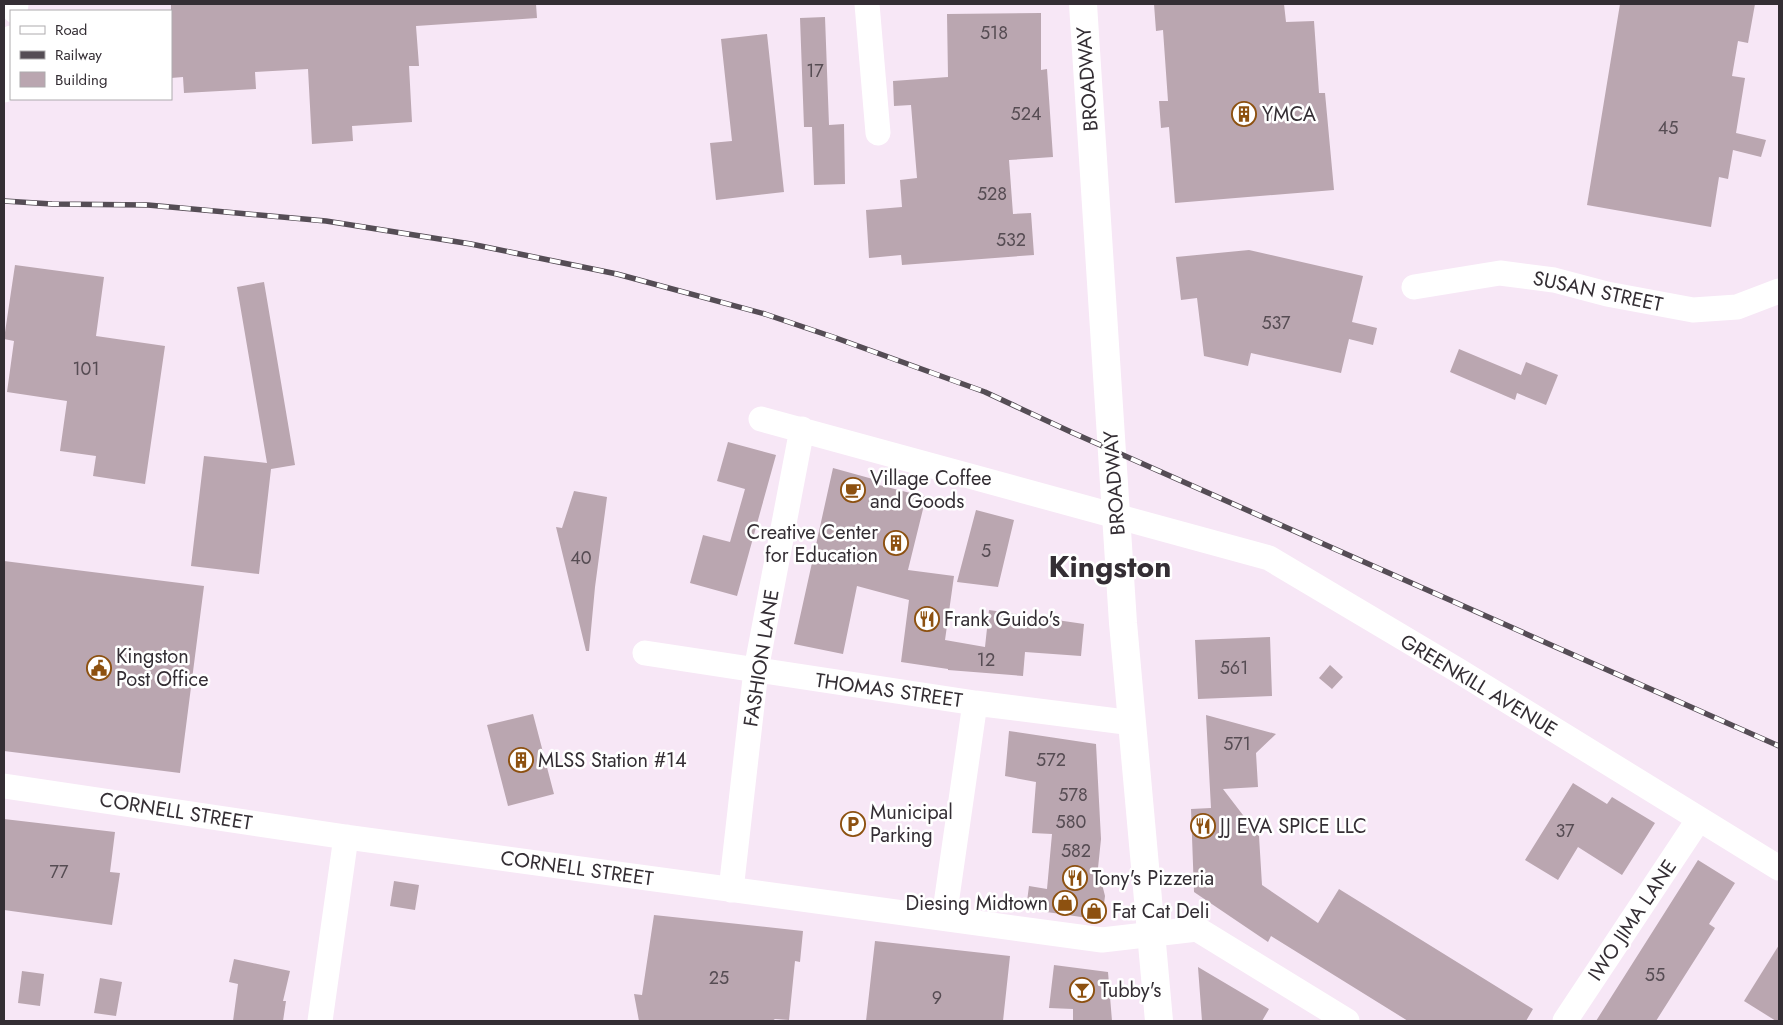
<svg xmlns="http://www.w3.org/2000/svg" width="1783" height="1025" viewBox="0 0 1783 1025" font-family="Jost,sans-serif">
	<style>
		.building { fill: #baa6b0 }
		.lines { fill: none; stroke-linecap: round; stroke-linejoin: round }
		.street { stroke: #fff; stroke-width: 25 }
		.highway { stroke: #fff; stroke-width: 28 }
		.rail-casing { stroke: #554d55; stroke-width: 5.5 }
		.rail { stroke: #fff; stroke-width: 4; stroke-dasharray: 11; stroke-linecap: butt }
		.labels { text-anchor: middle; stroke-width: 5; stroke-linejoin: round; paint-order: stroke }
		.number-label { font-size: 18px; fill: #564c53 }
		.street-label { font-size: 20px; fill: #342e34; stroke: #fff }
		.poi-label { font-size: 20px; fill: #342e34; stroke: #fff; text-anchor: start }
		.town-label { font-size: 30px; font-weight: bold; fill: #342e34; stroke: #fff }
	</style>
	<rect width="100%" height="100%" fill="#f7e7f6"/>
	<path class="building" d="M171,4h365l1,14 -121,8 3,40h-10l3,56 -60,4 1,15 -41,3 -4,-75 -53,3 1,17 -72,4 -1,-16 -12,1z
		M1154,4h130l2,18 28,-1 5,72h6l9,97 -159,13 -6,-76 -8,1 -2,-27h9l-5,-71 -7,1z
		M1620,4h135l-7,39 -10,-2 -6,35 13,2 -9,55 30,7 -5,17 -28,-7 -5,29 -9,-2 -8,50 -124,-22z
		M1041,13v57l6,-1 6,88 -44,3 4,54 18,-1 3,42 -132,10 -1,-10 -32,3 -3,-48 36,-3 -2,-27 17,-2 -6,-73 -17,1 -1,-25 55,-4 -1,-63z
		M825,17l4,108 15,-1 1,60 -31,1 -2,-58h-8l-4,-109z
		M767,34l17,158 -68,8 -6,-57 22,-2 -11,-102z
		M1249,250l114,26 -11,46 25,6 -4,17 -24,-6 -8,34 -90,-20 -3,13 -44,-10 -7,-58 -16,2 -5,-43z
		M15,265l89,12 -8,59 69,10 -20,138 -52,-8 3,-20 -36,-5 7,-50 -60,-9 7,-51 -10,-2z
		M264,282l31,183 -24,4 -12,105 -68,-8 13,-110 63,7 -30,-176z
		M1459,349l62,26 5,-13 32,13 -12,30 -29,-12 -2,7 -65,-28z
		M728,442l48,13 -39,141 -47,-13 13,-48 27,7 15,-53 -28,-8z
		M833,468l47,13 -1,4 47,12 -18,73 46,6 -9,64 40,7 4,-37 95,14 -3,32 -56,-4 -2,24 -75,-6v-1l-47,-7 8,-62 -52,-14 -14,68 -49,-10z
		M574,491l33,6 -12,90 -6,64h-3l-30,-124 6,1z
		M976,510l38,10 -16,67 -41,-5z
		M4,561l200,25 -24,187 -176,-22z
		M1270,637l2,59 -74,3 -3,-59z
		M1330,665l13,12 -11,12 -13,-11z
		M533,714l21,80 -46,12 -21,-81z
		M1206,715l70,19 -20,19 2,34 -35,2 36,47 3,49 56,38 21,-34 194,120 -7,12h-118l-137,-85 -3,6 -74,-50 -3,-83 20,-1z
		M1009,731l87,13 5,95 -3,29 7,28 -3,24 -76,-11 3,-23 18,3 5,-55 -20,-1 4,-51 -31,-6z
		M1573,783l34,21 5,-7 43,26 -33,52 -44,-28 -20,33 -33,-20z
		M4,819l111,13 -5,40 10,1 -8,52 -108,-15z
		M1698,860l37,23 -26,41 6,4 -59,93h-60z
		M394,881l25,4 -4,25 -25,-4z
		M654,915l149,16 -3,31 -5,-1 -6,59 -14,-1 -3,2h-133l-5,-27 8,1z
		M875,941l135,15 -7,65h-137z
		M1779,945v76h-3l-32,-20z
		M234,959l56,12 -7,30h3l-3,20h-50l5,-37 -9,-2z
		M1054,965l54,7 4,49h-39v-12l-24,-1z
		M1198,967l71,42 -7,12h-60z
		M22,971l22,3 -4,32 -22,-3z
		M100,978l22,4 -6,34 -22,-3z"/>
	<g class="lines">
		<path class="street" d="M867,4l11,129
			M15,11l1,-7
			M4,90l7,-52
			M1414,287l86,-14 54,7 53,14 86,16 44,-3 42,-16
			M761,419l508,139 190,113 320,197
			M645,653l330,50 158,20
			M4,786l342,51 756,103 95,-11 150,92
			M731,890l25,-220 46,-241
			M944,918l31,-215
			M320,1021l26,-184
			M1565,1021l134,-202"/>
		<path class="highway" d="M1083,4l40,619 36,398"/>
		<defs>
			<path id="rail" d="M4,201l48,3 96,1 178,16 145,23 146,30 148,40 71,24 149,54 86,40 708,314"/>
		</defs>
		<use href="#rail" class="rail-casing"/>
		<use href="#rail" class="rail"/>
	</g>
	<defs>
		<symbol id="building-ring" viewBox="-11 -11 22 22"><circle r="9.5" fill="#fff" stroke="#8d5110" stroke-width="1.5"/><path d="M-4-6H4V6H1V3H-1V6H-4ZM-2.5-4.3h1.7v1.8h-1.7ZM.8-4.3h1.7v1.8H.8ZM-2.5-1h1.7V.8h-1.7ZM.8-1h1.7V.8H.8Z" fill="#8d5110"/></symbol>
		<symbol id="cafe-ring" viewBox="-11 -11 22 22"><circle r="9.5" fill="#fff" stroke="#8d5110" stroke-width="1.5"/><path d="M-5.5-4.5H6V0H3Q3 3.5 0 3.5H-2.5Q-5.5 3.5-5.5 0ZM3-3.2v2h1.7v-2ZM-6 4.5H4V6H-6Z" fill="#8d5110"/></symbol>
		<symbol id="restaurant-ring" viewBox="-11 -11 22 22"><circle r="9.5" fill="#fff" stroke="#8d5110" stroke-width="1.5"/><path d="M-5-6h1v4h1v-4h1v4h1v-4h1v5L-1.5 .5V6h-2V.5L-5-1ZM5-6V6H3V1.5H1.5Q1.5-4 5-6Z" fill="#8d5110"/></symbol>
		<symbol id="civic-ring" viewBox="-11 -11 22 22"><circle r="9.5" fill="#fff" stroke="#8d5110" stroke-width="1.5"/><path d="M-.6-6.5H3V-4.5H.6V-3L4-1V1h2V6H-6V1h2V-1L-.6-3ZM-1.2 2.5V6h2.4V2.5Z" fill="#8d5110"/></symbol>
		<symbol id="parking-ring" viewBox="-11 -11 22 22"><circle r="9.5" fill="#fff" stroke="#8d5110" stroke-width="1.5"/><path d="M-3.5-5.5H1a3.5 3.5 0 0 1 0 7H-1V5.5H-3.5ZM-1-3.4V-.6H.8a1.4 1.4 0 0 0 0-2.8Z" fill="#8d5110"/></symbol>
		<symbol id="shop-ring" viewBox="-11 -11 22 22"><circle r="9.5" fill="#fff" stroke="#8d5110" stroke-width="1.5"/><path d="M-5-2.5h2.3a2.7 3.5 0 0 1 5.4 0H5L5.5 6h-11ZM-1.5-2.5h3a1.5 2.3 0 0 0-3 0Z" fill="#8d5110"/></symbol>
		<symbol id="bar-ring" viewBox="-11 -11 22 22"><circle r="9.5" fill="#fff" stroke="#8d5110" stroke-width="1.5"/><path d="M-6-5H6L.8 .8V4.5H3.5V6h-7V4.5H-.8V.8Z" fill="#8d5110"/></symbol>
	</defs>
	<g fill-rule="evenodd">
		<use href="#building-ring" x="1230" y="100" width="28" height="28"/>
		<use href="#cafe-ring" x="839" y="476" width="28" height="28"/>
		<use href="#building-ring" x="882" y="529" width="28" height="28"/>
		<use href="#restaurant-ring" x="913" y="605" width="28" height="28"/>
		<use href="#civic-ring" x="85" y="654" width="28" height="28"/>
		<use href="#building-ring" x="507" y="746" width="28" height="28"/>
		<use href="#parking-ring" x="839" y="810" width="28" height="28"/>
		<use href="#restaurant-ring" x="1189" y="812" width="28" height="28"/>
		<use href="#restaurant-ring" x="1061" y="864" width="28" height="28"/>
		<use href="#shop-ring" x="1051" y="889" width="28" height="28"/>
		<use href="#shop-ring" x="1080" y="897" width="28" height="28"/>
		<use href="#bar-ring" x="1068" y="976" width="28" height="28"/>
	</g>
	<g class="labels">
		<g class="number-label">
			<text x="994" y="39">518</text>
			<text x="815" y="77">17</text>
			<text x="1026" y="120">524</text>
			<text x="1668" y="134">45</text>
			<text x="992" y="200">528</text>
			<text x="1011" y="246">532</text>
			<text x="1276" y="329">537</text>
			<text x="86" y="375">101</text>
			<text x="986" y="557">5</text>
			<text x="581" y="564">40</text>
			<text x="986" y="666">12</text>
			<text x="1234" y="674">561</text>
			<text x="1237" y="750">571</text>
			<text x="1051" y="766">572</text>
			<text x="1073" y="801">578</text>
			<text x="1071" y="828">580</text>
			<text x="1565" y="837">37</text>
			<text x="1076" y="857">582</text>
			<text x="59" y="878">77</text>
			<text x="1655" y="981">55</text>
			<text x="719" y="984">25</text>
			<text x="937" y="1004">9</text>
		</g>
		<g class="street-label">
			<text transform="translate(1087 79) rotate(-94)" y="7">BROADWAY</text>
			<text transform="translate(1598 291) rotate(12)" y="7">SUSAN STREET</text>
			<text transform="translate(1114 483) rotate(-94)" y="7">BROADWAY</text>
			<text transform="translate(761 658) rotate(-81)" y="7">FASHION LANE</text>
			<text transform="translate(1479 685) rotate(31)" y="7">GREENKILL AVENUE</text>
			<text transform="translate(889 690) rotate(8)" y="7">THOMAS STREET</text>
			<text transform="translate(176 811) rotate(9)" y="7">CORNELL STREET</text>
			<text transform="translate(577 868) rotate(8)" y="7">CORNELL STREET</text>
			<text transform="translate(1632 920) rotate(-56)" y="7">IWO JIMA LANE</text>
		</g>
		<g class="poi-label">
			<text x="1262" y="121">YMCA</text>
			<text x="870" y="485">Village Coffee<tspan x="870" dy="23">and Goods</tspan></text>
			<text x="878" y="539" text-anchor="end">Creative Center<tspan x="878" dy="23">for Education</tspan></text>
			<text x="944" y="626">Frank Guido's</text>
			<text x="116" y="663">Kingston<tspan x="116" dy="23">Post Office</tspan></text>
			<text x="538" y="767">MLSS Station #14</text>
			<text x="870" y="819">Municipal<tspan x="870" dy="23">Parking</tspan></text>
			<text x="1220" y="833">JJ EVA SPICE LLC</text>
			<text x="1092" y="885">Tony's Pizzeria</text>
			<text x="1048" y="910" text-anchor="end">Diesing Midtown</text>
			<text x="1112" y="918">Fat Cat Deli</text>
			<text x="1100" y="997">Tubby's</text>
		</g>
		<g class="town-label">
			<text x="1110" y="577">Kingston</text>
		</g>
	</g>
	<rect width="1783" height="1025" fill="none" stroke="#342e34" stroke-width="10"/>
	<rect x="10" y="10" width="162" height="90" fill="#ffffff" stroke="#aeabae"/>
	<rect x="20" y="26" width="25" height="8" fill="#ffffff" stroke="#aeabae"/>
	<text x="55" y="35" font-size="15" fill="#342e34">Road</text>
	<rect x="20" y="51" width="25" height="8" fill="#554d55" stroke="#aeabae"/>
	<text x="55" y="60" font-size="15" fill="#342e34">Railway</text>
	<rect x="20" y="72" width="25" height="15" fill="#baa6b0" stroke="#aeabae"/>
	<text x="55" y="85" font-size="15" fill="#342e34">Building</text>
</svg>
